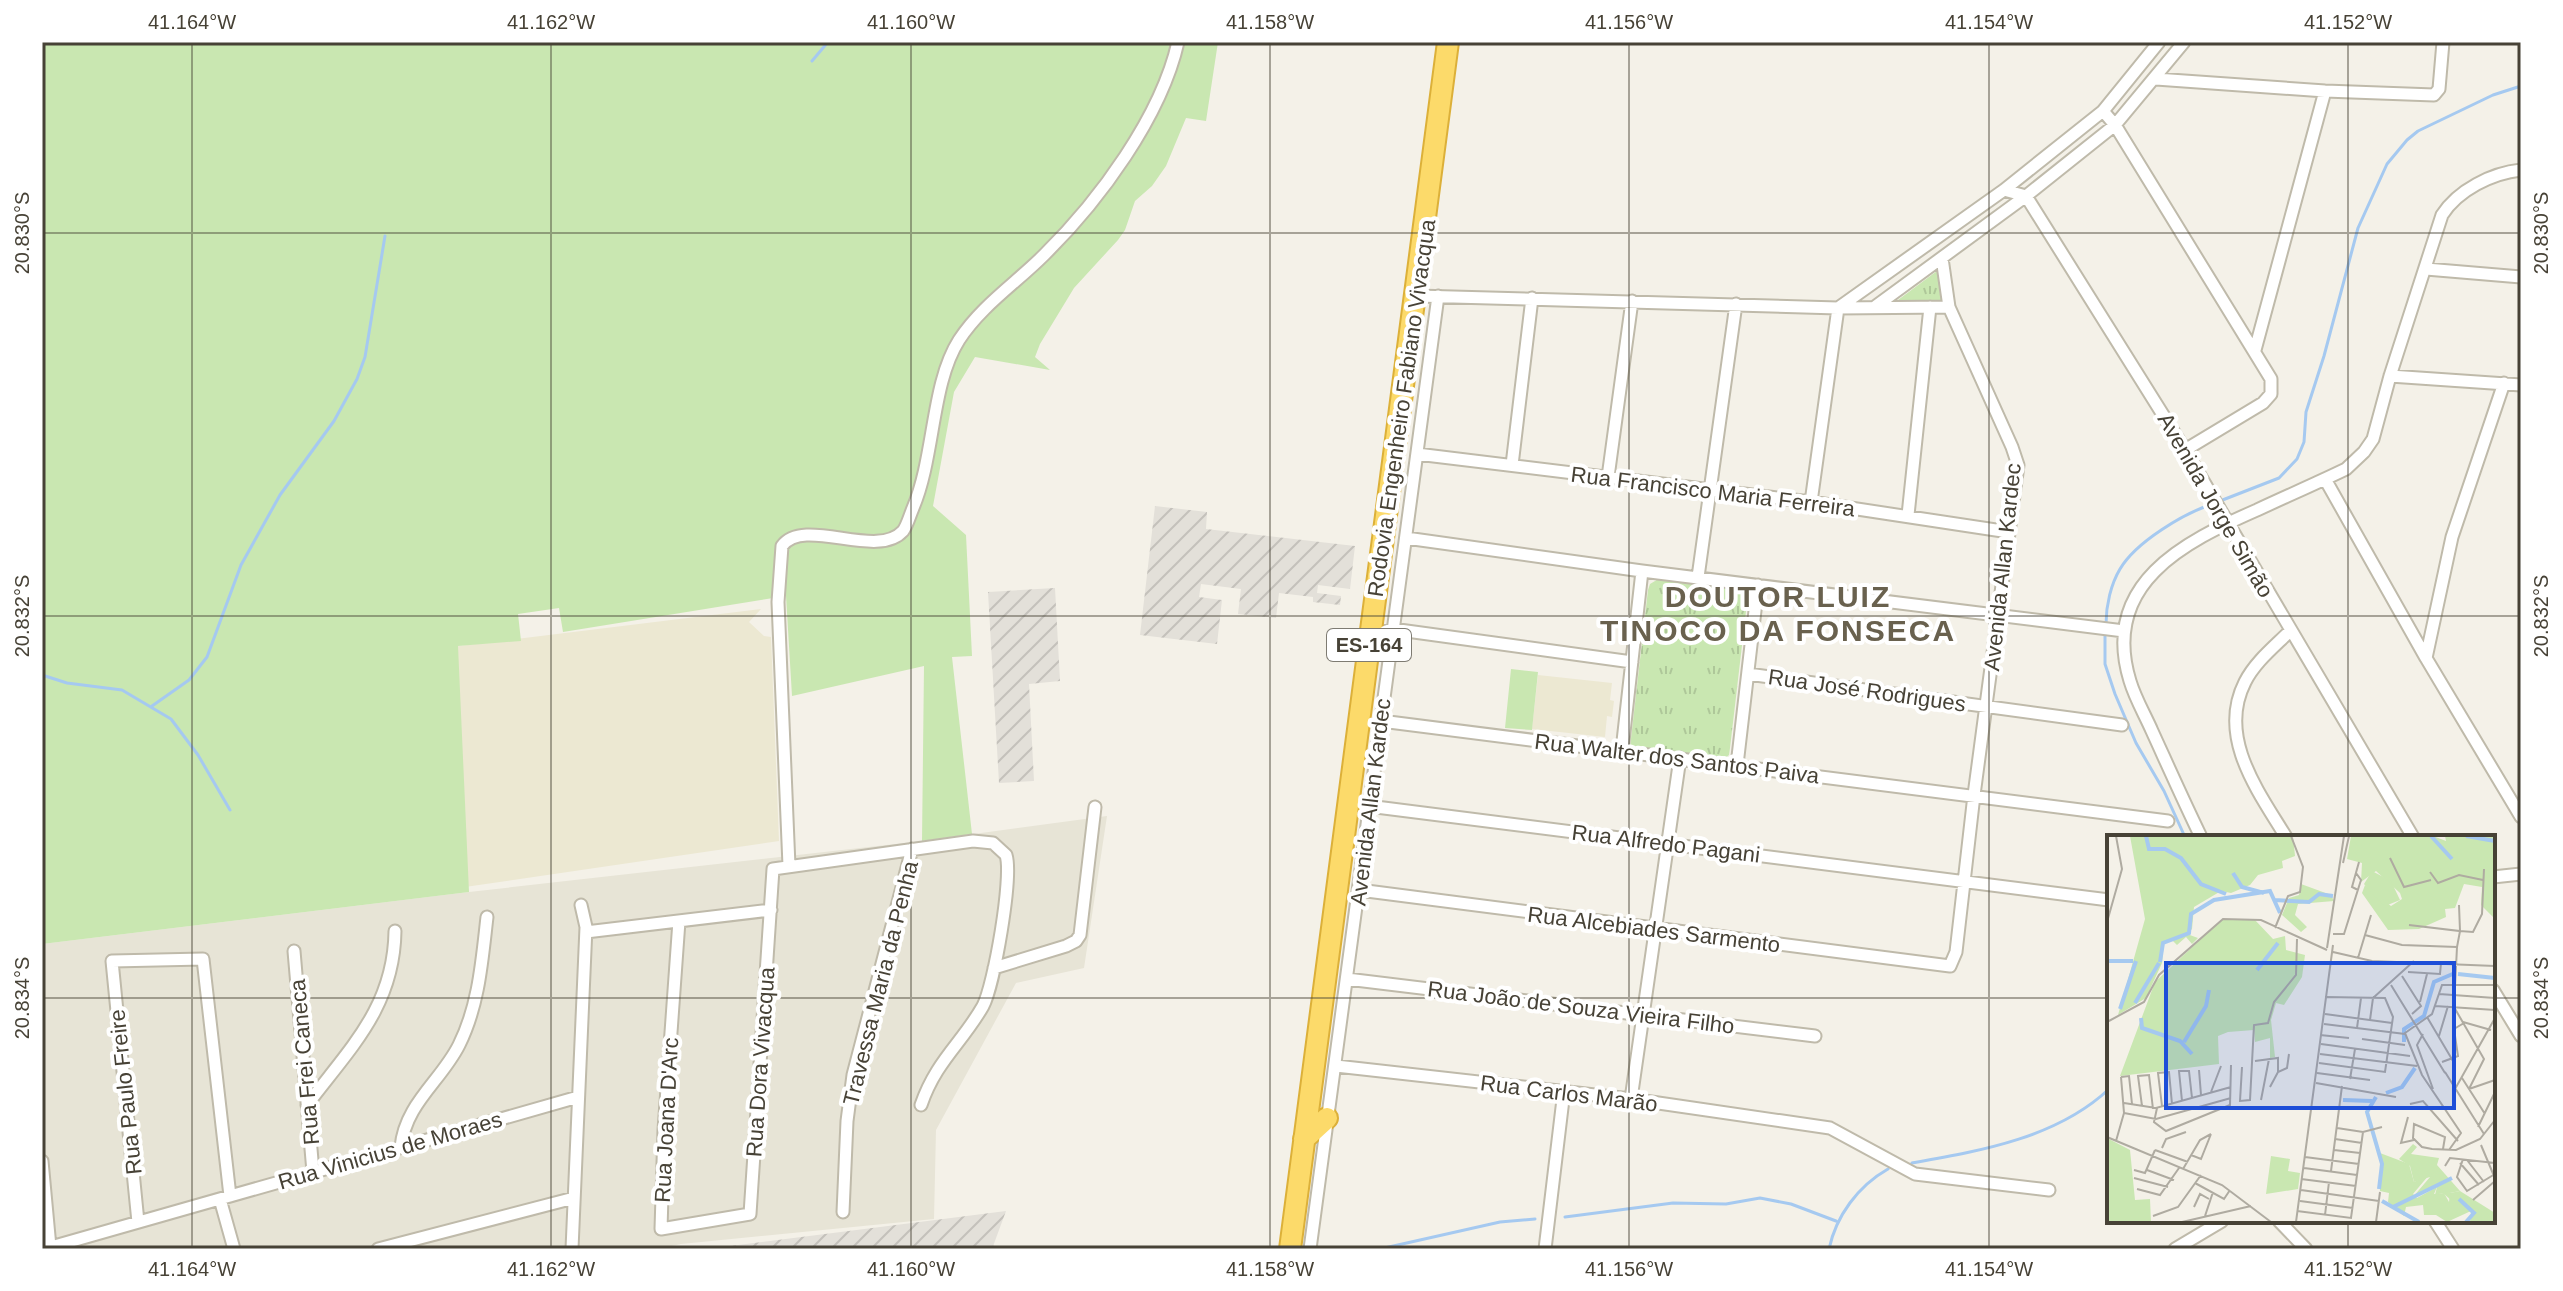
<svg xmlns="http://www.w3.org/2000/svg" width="2563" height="1291" viewBox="0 0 2563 1291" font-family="Arial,sans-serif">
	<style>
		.residential { fill: #e7e4d6 }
		.industrial { fill: url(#industrial-furrows) }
		.education { fill: #ece8d2 }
		.grass { fill: #c9e7b1 }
		.park { fill: url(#park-tufts) }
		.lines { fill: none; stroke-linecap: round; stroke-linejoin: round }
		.stream { stroke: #a5c9f0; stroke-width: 3 }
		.street-casing { stroke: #bfbaaa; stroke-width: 15 }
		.highway-casing { stroke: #dcb039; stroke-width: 24 }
		.street { stroke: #fff; stroke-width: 11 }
		.highway { stroke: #fcda6a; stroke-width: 20 }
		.ticks { fill: none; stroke: #474236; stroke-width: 2; stroke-opacity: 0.45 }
		.labels { text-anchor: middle; stroke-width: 8; stroke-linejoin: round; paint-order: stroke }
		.shield { fill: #fff; stroke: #7e7b72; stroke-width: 2 }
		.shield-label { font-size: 20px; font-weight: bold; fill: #474236 }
		.street-label { font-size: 22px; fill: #474236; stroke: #fff }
		.district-label { font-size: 30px; font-weight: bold; letter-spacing: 2px; fill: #69614e; stroke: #fff }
		.inset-river { fill: none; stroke: #a5c9f0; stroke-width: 4 }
		.inset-road { fill: none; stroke: #afaba1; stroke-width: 2 }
		.view { fill: #1d4ed8; fill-opacity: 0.15; stroke: #1d4ed8; stroke-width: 4 }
		.inset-edge { fill: none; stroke: #474236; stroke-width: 4 }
		.neatline { fill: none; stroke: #474236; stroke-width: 3 }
		.ticks-label { font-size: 20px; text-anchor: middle; fill: #474236 }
	</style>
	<defs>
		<pattern id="industrial-furrows" width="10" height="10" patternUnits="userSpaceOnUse" patternTransform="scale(2)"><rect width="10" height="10" fill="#e3e0d9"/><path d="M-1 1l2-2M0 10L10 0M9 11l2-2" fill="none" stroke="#c4c1bb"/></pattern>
		<pattern id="park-tufts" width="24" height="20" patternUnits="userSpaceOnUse" patternTransform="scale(2)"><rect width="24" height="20" fill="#c9e7b1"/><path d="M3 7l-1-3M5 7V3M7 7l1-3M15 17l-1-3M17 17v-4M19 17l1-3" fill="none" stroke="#aec799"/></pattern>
	</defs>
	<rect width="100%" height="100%" fill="#f4f1e8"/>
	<path class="residential" d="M1107,816l-23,152 -68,15 -80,147 -2,89 -253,25 -23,5h-616v-305l427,-52 453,-51z"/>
	<path class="industrial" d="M1155,506l52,6 -1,17 149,17 -5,43 -32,-4 -1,8 24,3 -1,9 -27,-3v-5l-34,-4 -3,25 -38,-4 3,-25 -40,-5 -2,13 23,3 -5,44 -77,-9z
		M1055,588l5,93 -31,3 5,97 -35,2 -11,-191z
		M1006,1211l-14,38h-286z"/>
	<path class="education" d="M761,609l-12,13 15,14 7,1 8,204 -314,46 -14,-240z
		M1538,675l74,8 -2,17 4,1 -2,16 -5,-1 -2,21 -73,-8z"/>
	<path class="grass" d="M42,42h1176l-12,79 -20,-3 -20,48 -14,20 -17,15 -10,29 -7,10 -44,48 -34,56 -5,13 15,13 -75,-13 -21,35 -21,114 33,29 6,121 -20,1 20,177 -50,7 2,-175 -132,30 -6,-100 -223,36 -4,-24 -41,6 3,27 -63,5 11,246 -427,52z
		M1511,669l27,3 -6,58 -27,-2z"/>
	<path class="park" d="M1937,271l6,30 -45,-1z
		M1660,578l80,10 8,6 -18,154 -1,7 -6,5 -93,-13 18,-157 2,-6z"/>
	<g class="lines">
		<path class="stream" d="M812,61l16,-19
			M2220,501l59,-23 18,-19 7,-17 2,-30 18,-56 34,-128 29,-64 20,-24 11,-9 75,-36 28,-9
			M2106,624c0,-19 5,-40 14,-55 16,-27 64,-56 93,-65
			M2105,631v33l10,30 21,49 28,48 21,46
			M42,675l25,8 55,7 49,29 27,36 32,55
			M152,706l37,-26 18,-23 34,-92 39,-70 54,-74 23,-42 8,-22 20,-121
			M1912,1163c68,-12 145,-25 197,-74
			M1565,1217l108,-14 53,1 34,-6 31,6 45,17
			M1380,1249l120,-27 35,-3
			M1829,1249c7,-33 29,-63 59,-80"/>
		<defs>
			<path id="street" d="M2156,79l169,12 109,4 5,-6 4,-47
				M2103,111l12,14 156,254v15l-8,9 -78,47
				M2004,190l22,6 159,254 228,387
				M1942,258l7,49
				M2426,269l95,8
				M1876,306l150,-110 89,-71 69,-83
				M2255,350l70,-259
				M2390,376l131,9
				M1417,454l394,48 198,30
				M1512,465l20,-167
				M1608,477l24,-176
				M2325,479l101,179 95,159
				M1811,502l27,-194 166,-118 99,-79 56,-69
				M1908,515l22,-208
				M1406,538l236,33 482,60
				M1698,577l38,-273
				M1370,637l22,-8 240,33
				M2426,658l26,-121 52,-154
				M1748,674l374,51
				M1381,721l787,100
				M1622,750l20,-179
				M1737,765l21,-180
				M1368,806l741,94
				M2201,837c-17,-35 -33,-71 -49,-106 -7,-16 -17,-33 -22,-50 -30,-97 54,-139 127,-171 30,-14 60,-27 89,-41l18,-17 9,-13 17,-63 52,-161c16,-25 50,-42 79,-45
				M2286,837c-28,-46 -69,-100 -41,-155 10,-20 29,-35 45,-51
				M789,866l-11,-264 4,-56c22,-30 95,14 121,-15 4,-5 7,-16 10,-23 22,-52 18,-124 46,-168 22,-34 57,-57 85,-85 55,-54 117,-138 134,-213
				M2493,877l28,-3
				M1359,890l591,76 6,-14 18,-157 43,-322 1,-8 -6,-18 -63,-140 -111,1 -421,-12
				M679,921l-15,209 -3,99 89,-15 23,-345 200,-28 20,2 13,12c7,22 -12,130 -23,151 -21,37 -47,55 -62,99
				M586,932l185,-22
				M294,951l19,221
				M994,968l72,-22 10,-5 4,-6 15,-128
				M1347,979l468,57
				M2493,990l28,46
				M1336,1066l295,33 199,29 85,46 134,16
				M1631,1099l49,-341
				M307,1105c43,-57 87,-98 88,-174
				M401,1147c4,-43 40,-66 58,-102 20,-40 23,-85 28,-128
				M42,1161l8,86
				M220,1199l14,50
				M843,1212l4,-91 6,-46 59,-226
				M2279,1221l27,28
				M2435,1221l18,28
				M138,1222l-26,-261 91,-2 27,237
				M44,1249l534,-152
				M378,1249l196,-51
				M572,1249l14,-322 -5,-22
				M1310,1249l128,-953
				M1545,1249l19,-158
				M2175,1249l47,-28"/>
			<path id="highway" d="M1304,1139l23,-21
				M1290,1249l158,-1207"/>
		</defs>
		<use href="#street" class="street-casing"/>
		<use href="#highway" class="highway-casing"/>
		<use href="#street" class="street"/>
		<use href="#highway" class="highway"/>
	</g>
	<path class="ticks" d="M192,42v1207M551,42v1207M911,42v1207M1270,42v1207M1629,42v1207M1989,42v1207M2348,42v795M42,233h2479M42,616h2479M42,998h2067M2493,998h28M2348,1221v28"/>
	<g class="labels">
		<rect class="shield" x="1327" y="629" width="84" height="32" rx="6"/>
		<g class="shield-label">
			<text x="1369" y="652">ES-164</text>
		</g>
		<g class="street-label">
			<text transform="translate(1401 408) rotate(-82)" y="8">Rodovia Engenheiro Fabiano Vivacqua</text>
			<text transform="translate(1713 491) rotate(7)" y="8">Rua Francisco Maria Ferreira</text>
			<text transform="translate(2216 505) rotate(60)" y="8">Avenida Jorge Simão</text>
			<text transform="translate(2002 567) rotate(-84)" y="8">Avenida Allan Kardec</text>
			<text transform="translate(1867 690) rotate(8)" y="8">Rua José Rodrigues</text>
			<text transform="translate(1677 758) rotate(7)" y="8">Rua Walter dos Santos Paiva</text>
			<text transform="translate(1370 802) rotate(-83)" y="8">Avenida Allan Kardec</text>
			<text transform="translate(1666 843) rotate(7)" y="8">Rua Alfredo Pagani</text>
			<text transform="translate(1654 929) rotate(7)" y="8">Rua Alcebiades Sarmento</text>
			<text transform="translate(880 983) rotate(-76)" y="8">Travessa Maria da Penha</text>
			<text transform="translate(1581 1007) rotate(7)" y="8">Rua João de Souza Vieira Filho</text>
			<text transform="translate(304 1062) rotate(-95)" y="8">Rua Frei Caneca</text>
			<text transform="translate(760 1062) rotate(-86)" y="8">Rua Dora Vivacqua</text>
			<text transform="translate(125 1092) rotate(-96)" y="8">Rua Paulo Freire</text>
			<text transform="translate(1569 1093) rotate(7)" y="8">Rua Carlos Marão</text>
			<text transform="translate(666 1120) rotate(-87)" y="8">Rua Joana D'Arc</text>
			<text transform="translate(390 1150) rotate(-16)" y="8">Rua Vinicius de Moraes</text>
		</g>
		<g class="district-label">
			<text x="1778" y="607">DOUTOR LUIZ<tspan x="1778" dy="34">TINOCO DA FONSECA</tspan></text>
		</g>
	</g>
	<g transform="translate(2107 835)">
		<rect width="388" height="388" fill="#f4f1e8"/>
		<path d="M23,1h163l2,20 -13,5 1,7 -25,7 -8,10 -19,8 -10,-2 -27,16 -2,22 -5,5 11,4 -6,6 -6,-7 -9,8 -5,-5 -8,2 -2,21 -16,35 -28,17 27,-96zM244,1h82l13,5 -1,-5h50v83l-14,-14 1,-18 -18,-3 -9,24 -10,1 1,8 -27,12 -31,1 -26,-37 3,-8 26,21 11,-7 -2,-6 -24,-22 -15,11 1,-19 -15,-4zM114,85h34l18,19 12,-3 1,14 19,5 -3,22 -18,28 -8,-2 -5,17 4,37 -5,1v-20l-15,4 -1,-12 -26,2 -10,4 1,28 -99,12 35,-94zM0,303l23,12 5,50 15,-1 1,23h-44zM273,318l29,11 5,18 15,-7 -16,19 4,4 20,-11 -3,7 10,-1 5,9 1,-9 10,-2 35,22v9h-25l1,-11 -24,11 -11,-7h-12l-1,-10 -17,2 -2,9 -16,-14 1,-9 -9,-2z" fill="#c9e7b1"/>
		<path d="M265,36l19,10 9,19 -15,6 -11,-10 -10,-12zM194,49l30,11 3,6 -36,3 -3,11 12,12 -6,5 -19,-17 7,-17 10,-3zM306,309l4,3 -6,7 28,4 -2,7 23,26 -10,2 2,8 -9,-8 -8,2 2,-8 -24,10 17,-20 -16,5 -4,-16 -11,-7z" fill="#c9e7b1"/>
		<path d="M164,321l19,3 -2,12 12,2 -2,16 -32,5z" fill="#c9e7b1"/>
		<path class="inset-river" d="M39,1l3,13h16l16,9 20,26 25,10M324,1l21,23M359,1l29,5M126,38l9,14 22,6M167,65l35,2 10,-8 14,2M0,126h26M53,127l3,-19 26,-10 2,-19 23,-14 56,-9 10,22M150,135l21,-27M351,139l37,4M28,168l24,-40M13,174l16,-48M34,183l1,10 38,13 12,13M77,207l22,-36 3,-16M297,207v-13l20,-13 10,-34 21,-9M279,258l16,-6 13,-19M269,262l-9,15 15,52 -3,25M236,265l29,1M352,364l15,14 -8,9M275,366l37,21M286,372l59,-29"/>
		<path class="inset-road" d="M283,23l14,29 27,-7M236,28l6,-27M323,37l8,11 21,-8 24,5M251,55l-6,-3 7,-25M0,87l15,-53 -6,-33M302,90l51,6 -1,-26M168,93l13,-32 12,-4 3,-25 -12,-31M226,99h11l17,-54 -5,-7M258,100l37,10 55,2M220,113l17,-112M226,117l39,9 123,5M251,123l13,-43M301,137l32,2 1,-11M295,141l19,30 -9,8M284,150l54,88M332,159l56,4M313,167l7,-28M328,171l60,4M218,179l67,9M320,182l26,44M263,185l3,-22 41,-37M0,187l37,-20 15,-27 64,-56 38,1 66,30M356,187l28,8M217,189l81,10M250,193l4,-30M316,199l-6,11 16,44M213,200l29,3M332,201l9,-30M255,204l43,6M214,209l89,12M213,219l97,12M148,226l23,-3v14M335,227l16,-6 -4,-27 10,-6M212,228l66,9 8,-55 -8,-19 -60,-1M135,232l-2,34 10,-1 4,-75 14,-2 6,-21 22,-27 1,-36M92,235l2,25M338,237l39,62M210,238l53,7M14,242l8,-1 3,28M355,243l23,36M243,244l5,-30M209,248l80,14M163,252l8,-15 9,-4 2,-14M348,254l40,-71M362,254l15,-30 -30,-52 3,-60 3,-16 13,1 9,-18 2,-45M362,254l26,-9M104,257l10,-26M154,265l8,-41M75,266l-3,-30h10l3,27M17,268l32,5 75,-21M303,269l13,-3 35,40M35,271l-4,-30 11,-1 4,34M55,271l-4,-33 11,-1 3,32M50,273l-3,14 12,9 64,-26 1,-40M17,278l32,6 75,-21M301,282l-7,26 13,-3M371,292l17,-35M230,293l26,4 19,-5M0,302l115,48 49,37M228,304l27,4M9,306l8,-28 -3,-36M374,310l13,31M55,313l4,-9 20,-7M336,314l2,-12 -31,-13 -1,14 9,9 10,2 24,1 24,-11 15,-19M48,315l33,12M227,315l26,3M342,315l12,-17 -39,-58 -17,-42 27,-19 10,-29h53M84,320l10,4 10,-25M198,322l54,7M356,324l-6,18 10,14 28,-17M360,325l17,22M353,328l19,22M338,331l5,-8 45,5M197,333l53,7M76,334l17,-29 11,-6M27,335l11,3 10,-23M40,335l27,10M224,336l11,-85M27,343l34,9M194,344l55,7M88,348l29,16 6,-9M30,354l23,6 19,-27M194,355l78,11M366,365l22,-19M193,366l53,7M87,372l6,-13 9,5M190,376l54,7 12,-86M218,380l4,-33M46,381l25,-9 23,-32M98,381l8,-24M75,387l69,-16M189,387l37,-277M269,387l4,-30"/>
		<path class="view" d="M59,128h288v145h-288z"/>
		<rect width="388" height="388" class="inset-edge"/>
	</g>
	<rect width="2563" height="1291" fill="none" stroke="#ffffff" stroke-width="88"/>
	<rect x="44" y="44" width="2475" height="1203" class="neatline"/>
	<g class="ticks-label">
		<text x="192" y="29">41.164°W</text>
		<text x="551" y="29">41.162°W</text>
		<text x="911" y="29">41.160°W</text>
		<text x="1270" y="29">41.158°W</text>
		<text x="1629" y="29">41.156°W</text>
		<text x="1989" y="29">41.154°W</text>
		<text x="2348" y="29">41.152°W</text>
		<text transform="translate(22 233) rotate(-90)" y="7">20.830°S</text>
		<text transform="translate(2541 233) rotate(-90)" y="7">20.830°S</text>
		<text transform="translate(22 616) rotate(-90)" y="7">20.832°S</text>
		<text transform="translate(2541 616) rotate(-90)" y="7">20.832°S</text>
		<text transform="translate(22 998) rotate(-90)" y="7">20.834°S</text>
		<text transform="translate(2541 998) rotate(-90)" y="7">20.834°S</text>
		<text x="192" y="1276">41.164°W</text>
		<text x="551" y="1276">41.162°W</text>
		<text x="911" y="1276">41.160°W</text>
		<text x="1270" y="1276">41.158°W</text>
		<text x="1629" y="1276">41.156°W</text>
		<text x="1989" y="1276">41.154°W</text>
		<text x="2348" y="1276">41.152°W</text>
	</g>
</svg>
